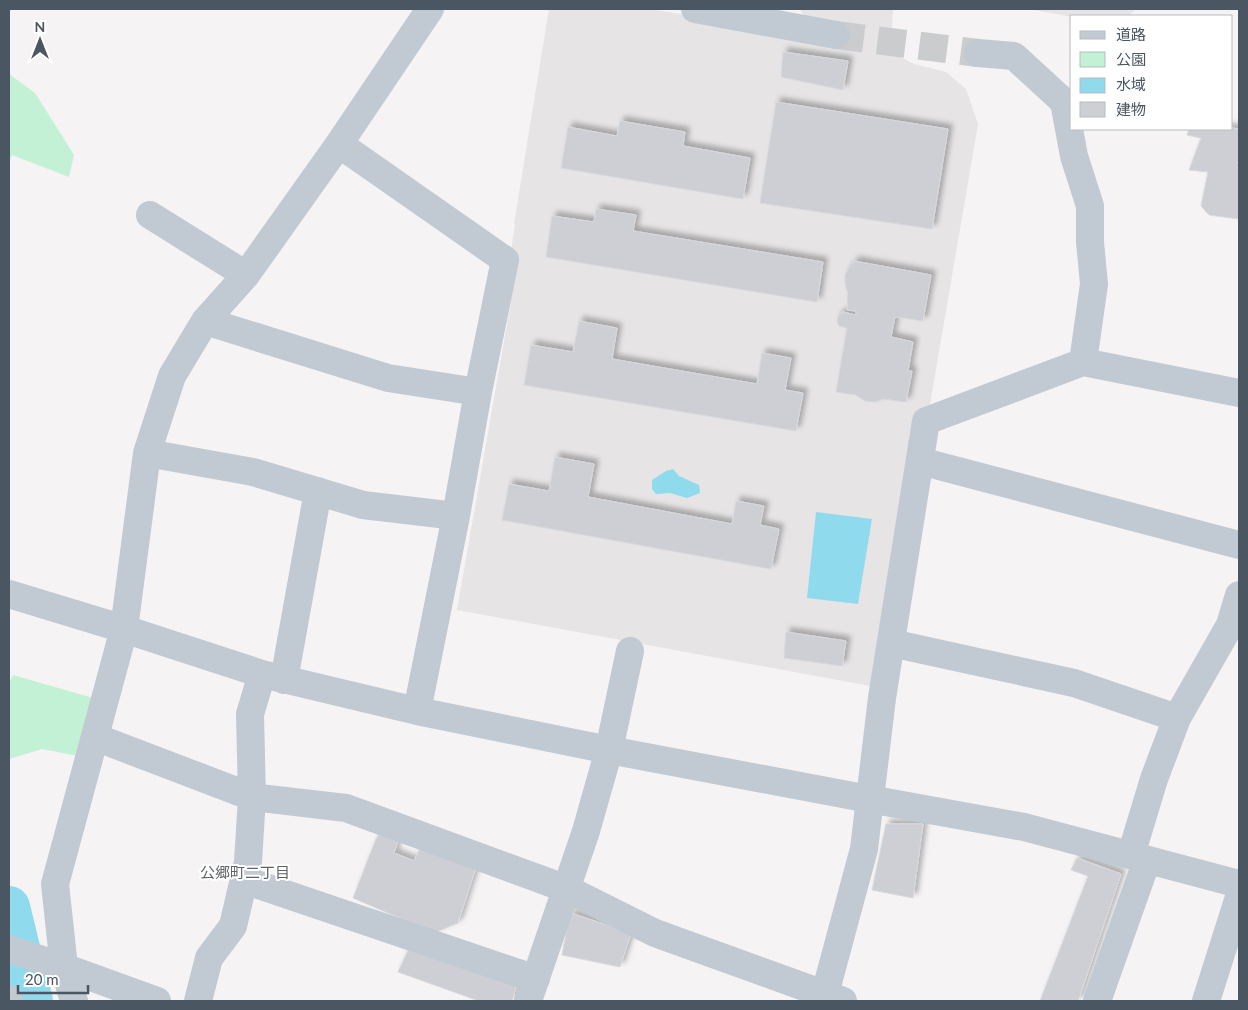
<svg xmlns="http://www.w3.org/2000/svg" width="1248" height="1010" viewBox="0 0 1248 1010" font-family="Lato,'Noto Sans JP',sans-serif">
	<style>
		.education { fill: #e6e4e5 }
		.green { fill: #c3f1d5 }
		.water { fill: #90daee }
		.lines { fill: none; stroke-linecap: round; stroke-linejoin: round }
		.river { stroke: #90daee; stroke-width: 42 }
		.building { fill: #cdcfd5; stroke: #d7d9de; filter: url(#shadow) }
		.minor-tunnel { stroke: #caccce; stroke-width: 28; stroke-dasharray: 28 14; stroke-linecap: butt }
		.minor { stroke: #c1cad2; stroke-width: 28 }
		.labels { text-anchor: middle; stroke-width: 4; stroke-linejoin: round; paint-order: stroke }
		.neighbourhood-label { font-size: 15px; fill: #5f6368; stroke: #fff }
	</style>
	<defs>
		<filter id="shadow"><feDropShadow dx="4.5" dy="-4.5" stdDeviation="2.5" flood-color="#0004"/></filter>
	</defs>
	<rect width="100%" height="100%" fill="#f5f3f3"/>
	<path class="education" d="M549,9h101l207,34 -13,-15 -36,-6 -8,-13h93l-2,43 23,12 32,8 20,17 12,35 -96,561 -6,2 -419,-77 53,-303 7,-49 -6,-8 4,-25 -1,-1z
		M1029,9h106l-5,7 -58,1z"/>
	<path class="green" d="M9,74l26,19 39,62 -5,22 -57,-22 -3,7z
		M13,675l80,23 -10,59 -41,-8 -33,10v-76z"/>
	<path class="water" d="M673,469l6,7 20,9 1,8 -13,5 -17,-5 -14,1 -4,-5v-9l14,-9z
		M816,512l56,7 -14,85 -51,-6z"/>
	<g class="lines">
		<path class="river" d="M9,907l23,94"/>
	</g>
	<path class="building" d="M783,52l65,9 -5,29 -62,-13z
		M776,102l172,27 -16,100 -172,-26z
		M620,121l65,11 -2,14 67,12 -7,41 -182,-31 7,-41 49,9z
		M1232,128l7,1v31l-3,6 3,2v51l-30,-4 -8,-9 7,-34 -19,-2 12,-32 -14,-3 2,-6z
		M596,209l40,6 -3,16 190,31 -6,40 -271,-45 6,-41 42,6z
		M854,261l77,14 -8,46 -28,-4 -4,20 22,5 -5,29h4l-6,31 -23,-3 -7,3 -11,-1 -9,-6 -20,-3 11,-64 -8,-2 -2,-4 1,-6 5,-4 13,3v-4l-9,-1 1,-16 -3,-11v-8l3,-6 5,-5z
		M579,321l38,7 -5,31 145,25 5,-31 29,5 -6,32 18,3 -7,38 -272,-46 7,-40 42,7z
		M555,457l39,7 -6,33 144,27 4,-23 28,5 -4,19 19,4 -8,40 -269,-49 7,-36 40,7z
		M786,632l60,9 -4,25 -58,-8z
		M886,824h37l-10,74 -41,-8z
		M381,831l17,10 -4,12 20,8 6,-12 56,18 -18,56 -24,10 -81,-35 23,-59z
		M1077,858l44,16 -43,127h-38l48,-125 -17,-6z
		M570,913l61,20 -11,34 -58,-12z
		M411,944l106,40 -5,17h-33l-81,-29z"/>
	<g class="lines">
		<path class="minor-tunnel" d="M836,35l142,18"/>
		<path class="minor" d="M695,9l141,26
			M339,144l166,116 -27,132 -22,124 -39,195
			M150,215l96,60
			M205,321l183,57 90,14
			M1083,362l156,31
			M147,453l106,19 110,33 93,11
			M920,461l319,84
			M9,594l115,35 138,45 155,37 192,39 260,49 155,28 215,57
			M891,643l183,40 103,35
			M284,680l34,-189
			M95,737l157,60 94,11 221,81 88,44 188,68
			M1131,855l23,-76 23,-61 53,-93 9,-30
			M244,880l292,99
			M9,949l43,14 105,38
			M9,999v2
			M74,1001l-10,-34 -9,-83 69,-255 23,-176 25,-77 33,-55 41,-46 93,-131 91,-135
			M198,1001l11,-43 24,-32 15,-64 4,-65 -2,-83 12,-40
			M528,1001l58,-170 23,-81 21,-99
			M823,1001l41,-152 18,-151 44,-277 157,-59 11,-78 -4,-42v-36l-16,-50 -10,-54 -50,-46 -36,-3
			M1097,1001l50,-141
			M1206,1001l33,-104"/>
	</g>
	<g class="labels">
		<g class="neighbourhood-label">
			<text x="245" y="878">公郷町二丁目</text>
		</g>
	</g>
	<rect width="1248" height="1010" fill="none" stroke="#4a5661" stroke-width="20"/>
	<rect x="1070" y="15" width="162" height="115" fill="#ffffff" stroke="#b7bbc0"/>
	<rect x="1080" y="31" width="25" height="8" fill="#c1cad2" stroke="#b7bbc0"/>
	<text x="1116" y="40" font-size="15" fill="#4a5661">道路</text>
	<rect x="1080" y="52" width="25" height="15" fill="#c3f1d5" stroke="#b7bbc0"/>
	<text x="1116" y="65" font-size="15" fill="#4a5661">公園</text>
	<rect x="1080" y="78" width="25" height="15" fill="#90daee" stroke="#b7bbc0"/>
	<text x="1116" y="90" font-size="15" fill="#4a5661">水域</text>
	<rect x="1080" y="102" width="25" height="15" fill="#cdcfd5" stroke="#b7bbc0"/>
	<text x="1116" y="115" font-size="15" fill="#4a5661">建物</text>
	<g transform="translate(40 40)" stroke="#ffffff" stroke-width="4" paint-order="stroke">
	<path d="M0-4L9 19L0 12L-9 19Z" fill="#4a5661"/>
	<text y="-8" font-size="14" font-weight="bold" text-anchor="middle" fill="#4a5661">N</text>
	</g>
	<path d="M18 985v8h70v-8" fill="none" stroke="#4a5661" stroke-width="2.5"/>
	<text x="25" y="985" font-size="15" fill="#4a5661" stroke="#ffffff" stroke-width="4" paint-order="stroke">20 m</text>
</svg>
